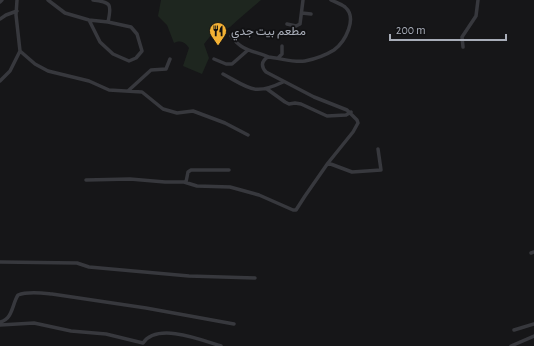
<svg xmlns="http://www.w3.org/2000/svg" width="534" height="346" viewBox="0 0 534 346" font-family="'Alegreya Sans',Vazirmatn,sans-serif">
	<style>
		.green { fill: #1e261f }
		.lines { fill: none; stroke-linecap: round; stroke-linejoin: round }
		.street { stroke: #37383d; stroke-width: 3.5 }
		.labels { text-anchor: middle; stroke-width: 3.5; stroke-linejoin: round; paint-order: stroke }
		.poi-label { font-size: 12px; fill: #a8adb8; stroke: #111113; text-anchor: start }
	</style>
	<rect width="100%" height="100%" fill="#161618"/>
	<path class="green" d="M161,0h100l-21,18 -10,9 -7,4 -7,-2 -12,15 5,14 -7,16 -19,-8 6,-18c-4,-6 -8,-8 -15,-5l-7,-18 -9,-9z"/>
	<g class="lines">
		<path class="street" d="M48,0l17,13 24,7 19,2 23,5 6,7 5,17 -6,7 -7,3 -16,-7 -13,-12 -11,-22
			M93,0c18,2 19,4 15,22
			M0,2l2,-2
			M302,13l9,1
			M0,19l6,-4 11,-4
			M287,24l9,2 4,-2 3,-24
			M231,36c12,16 21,14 38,21
			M463,47l-1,-10 14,-21 2,-16
			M20,51l15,13 13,7 41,10 20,9 33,2 21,17 14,4 16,-2 32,12 23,12
			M278,58l4,-4v-8
			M214,59l12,5h6l16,-14
			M223,74c26,14 31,22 60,8
			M0,81l10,-10 10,-20 -4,-36 1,-15
			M267,89l18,13 4,2 6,-1 6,1 26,12 19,-1 5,-3
			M129,90l22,-20 15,-1 4,-10
			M328,163l24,9 29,-2 -3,-21
			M86,180l44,-1 35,3h19l13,4 33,1 29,8 34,15h3l9,-14 23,-33 25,-31 5,-9 -1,-3 -10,-10 -33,-13 -48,-25c-5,-5 -5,-11 2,-15 12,1 26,6 37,4 10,-2 21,-6 29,-11 11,-8 24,-32 11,-43 -4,-3 -10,-5 -14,-7
			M186,182l2,-10 3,-2h38
			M531,253l3,-1
			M0,262l77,1 12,4 100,9 66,2
			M0,322c13,-3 12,-18 18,-27 10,-4 24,-2 34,-1l94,14 88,16
			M0,325l34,-2 37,8 35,3 37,9c14,-21 59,-3 78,3
			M514,330l20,-6
			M511,346l23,-10"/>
	</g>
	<defs>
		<symbol id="restaurant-pin" viewBox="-11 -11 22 30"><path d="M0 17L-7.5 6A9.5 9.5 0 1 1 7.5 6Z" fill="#f2b134" stroke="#111113"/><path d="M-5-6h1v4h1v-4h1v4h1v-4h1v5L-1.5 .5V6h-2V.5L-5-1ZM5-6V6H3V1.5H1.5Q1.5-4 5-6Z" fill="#111"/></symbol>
	</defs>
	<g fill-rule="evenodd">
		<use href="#restaurant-pin" x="208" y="21" width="20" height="27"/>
	</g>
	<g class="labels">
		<g class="poi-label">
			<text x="231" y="35">مطعم بيت جدي</text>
		</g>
	</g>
	<path d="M390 34v6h116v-6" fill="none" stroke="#a8adb8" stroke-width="2"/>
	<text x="396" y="34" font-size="12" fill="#a8adb8" stroke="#111113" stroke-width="3" paint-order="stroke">200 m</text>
</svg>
